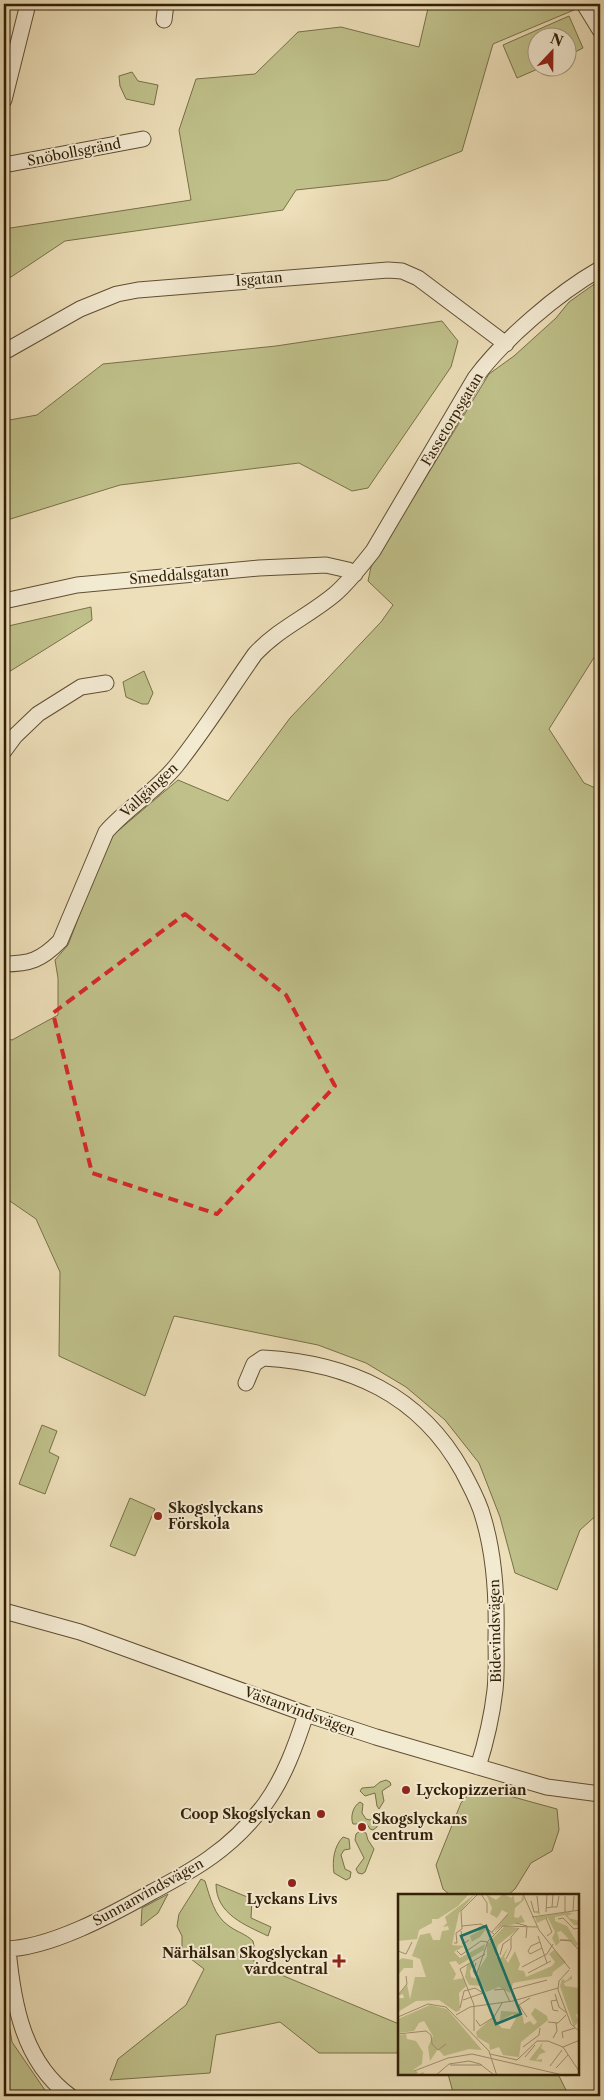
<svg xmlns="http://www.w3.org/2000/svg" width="604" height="2100" viewBox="0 0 604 2100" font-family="'Libre Caslon Text',serif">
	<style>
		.green { fill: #bfc08a; stroke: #787048 }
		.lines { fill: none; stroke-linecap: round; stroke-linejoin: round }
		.minor-casing { stroke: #604f33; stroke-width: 17 }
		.minor { stroke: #f3ead2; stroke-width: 15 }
		.marked { fill: none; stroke: #d62828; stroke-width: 4; stroke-dasharray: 10 6; stroke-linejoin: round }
		.poi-dot { fill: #8f2418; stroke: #f3ead2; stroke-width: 2 }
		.labels { text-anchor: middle; stroke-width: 4; stroke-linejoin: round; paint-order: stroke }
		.street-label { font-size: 14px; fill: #311f06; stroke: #f3ead2 }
		.poi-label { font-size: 14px; font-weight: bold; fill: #311f06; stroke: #f3ead2; text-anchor: start }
		.inset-road { fill: none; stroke: #a29271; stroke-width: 1 }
		.view { fill: #0f766e; fill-opacity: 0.15; stroke: #0f766e; stroke-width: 2.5 }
		.inset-edge { fill: none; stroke: #311f06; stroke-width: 2.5 }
	</style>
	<rect width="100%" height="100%" fill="#eddfb9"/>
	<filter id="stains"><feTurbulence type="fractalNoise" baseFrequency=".004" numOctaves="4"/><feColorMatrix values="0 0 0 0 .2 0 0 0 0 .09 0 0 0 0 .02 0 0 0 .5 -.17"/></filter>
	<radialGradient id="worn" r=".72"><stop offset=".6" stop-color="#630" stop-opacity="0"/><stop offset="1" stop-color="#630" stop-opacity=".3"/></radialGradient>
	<path class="green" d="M429,4h138l7,6 -81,34 -31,107 -74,29 -92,10 -13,20 -218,31 -54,36 -7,1v-49l187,-29 -12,-70 17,-51 59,-5 43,-42 43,-5 78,20z
		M569,16l14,32 -16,8 -1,-18h-30v30h4l-23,10 -14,-33z
		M132,72l6,9 20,4 -4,20 -28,-6 -6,-13 -1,-10z
		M600,280v368l-51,81 35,54 16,7v722l-20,18 -23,60 -42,-17 -15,-56 -21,-54 -34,-43 -39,-33 -40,-24 -48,-18 -144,-29 -29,80 -86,-40 1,-84 -24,-53 -32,-22v-159l8,2 46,-25v-37l-3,-18 13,-15 34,-89 11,-21 65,-55 50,21 62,-83 91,-96 12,-17 -25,-24 3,-14 118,-193 25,-18 42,-38 13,-16z
		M442,321l16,20 -7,26 -83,121 -16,3 -53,-28 -179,22 -116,36v-100l33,-6 66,-51 173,-18z
		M91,607l1,13 -88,55v-48z
		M144,671l9,22 -5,11h-6l-16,-7 -3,-15z
		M42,1425l15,6 -8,21 10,5 -14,37 -26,-10z
		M130,1498l25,11 -20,47 -25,-10z
		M386,1780l4,2 1,3 -9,6 2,10 -5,8 -2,-3 -2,-13 -10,3 -5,-5 2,-3 12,-1 6,-5z
		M477,1789h7l73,20 2,21 -7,21 -21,12 -16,26 -7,6h-58l-7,-6 -7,-24 25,-62 9,-10z
		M360,1802l3,2 -1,9 4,6 4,1 6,-4 3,2 -2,9 -4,3 -3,-1 -3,-5h-14c-3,-7 0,-18 7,-22z
		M360,1831l6,2 2,7 6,9 -9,23 -3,2 -4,-1 -2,-4 8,-11 -9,-18 1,-6z
		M343,1837l6,2 1,10 -6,1 -3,5 4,14 6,3 -1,6 -4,2 -12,-7c-2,-12 0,-27 9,-36z
		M201,1879l4,2c5,16 9,35 24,45 8,6 17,8 24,15l1,5 -3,6 4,12 144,60v29h-80l-39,-31 -64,13 -6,38 -100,7 8,-21 68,-54 18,-36 -22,-17v-16l-5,-10 2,-12z
		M216,1884l36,15 -1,19 20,9 -3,9c-23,-11 -52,-22 -52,-52z
		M168,1894l-10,19 -17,13 1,-18z
		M4,1995l8,47 37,54h-45z
		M448,2074h110l11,22h-115z"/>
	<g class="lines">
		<defs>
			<path id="minor" d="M584,4l16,26
				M164,20l2,-16
				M4,100l24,-96
				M4,165l139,-26
				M4,352l76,-43 37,-15 21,-4 250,-20 14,1 16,7 88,66
				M4,601l73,-16 182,-17 67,-3 22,5 7,4
				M4,751l11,-15 23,-22 43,-27 25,-4
				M4,964c26,0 37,-4 56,-23l46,-109c21,-24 50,-41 70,-66 28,-35 53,-75 79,-112 24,-26 54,-38 80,-60 14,-12 26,-28 38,-43l102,-173c29,-39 83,-85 125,-109
				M246,1383l8,-19 9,-6c86,5 157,36 200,114 7,14 16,29 20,45 12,39 14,79 13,120 0,17 1,35 -1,53 -3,26 -9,52 -17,77
				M4,1611l76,21 226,82 70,23 171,50 53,7
				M4,1949c45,0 109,-35 148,-57 20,-11 40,-21 59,-35 20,-14 39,-33 54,-53 19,-26 31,-59 41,-90
				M8,1949c5,54 15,113 62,147"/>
		</defs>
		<use href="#minor" class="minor-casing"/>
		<use href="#minor" class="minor"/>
	</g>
	<path class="marked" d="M185,914l101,81 49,91 -118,128 -125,-41 -39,-160z"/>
	<g class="poi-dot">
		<circle cx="158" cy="1516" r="5"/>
		<circle cx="406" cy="1790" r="5"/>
		<circle cx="321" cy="1814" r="5"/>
		<circle cx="362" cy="1827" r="5"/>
		<circle cx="292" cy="1883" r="5"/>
		<path d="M336.5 1953.5h5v5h5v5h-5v5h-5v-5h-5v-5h5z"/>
	</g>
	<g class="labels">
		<g class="street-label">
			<text transform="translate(74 152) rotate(-11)" y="5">Snöbollsgränd</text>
			<text transform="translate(259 279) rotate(-5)" y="5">Isgatan</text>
			<text transform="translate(452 419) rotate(-59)" y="5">Fassetorpsgatan</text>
			<text transform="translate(179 575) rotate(-5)" y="5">Smeddalsgatan</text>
			<text transform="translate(149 790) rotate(-43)" y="5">Vallgången</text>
			<text transform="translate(495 1631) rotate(-91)" y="5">Bidevindsvägen</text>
			<text transform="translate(300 1711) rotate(20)" y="5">Västanvindsvägen</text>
			<text transform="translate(148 1892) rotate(-29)" y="5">Sunnanvindsvägen</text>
		</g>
		<g class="poi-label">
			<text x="168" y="1513">Skogslyckans<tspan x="168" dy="16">Förskola</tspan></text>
			<text x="416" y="1795">Lyckopizzerian</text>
			<text x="311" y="1819" text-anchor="end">Coop Skogslyckan</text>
			<text x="372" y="1824">Skogslyckans<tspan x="372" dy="16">centrum</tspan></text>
			<text x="292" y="1904" text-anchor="middle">Lyckans Livs</text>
			<text x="328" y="1958" text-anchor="end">Närhälsan Skogslyckan<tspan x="328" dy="16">vårdcentral</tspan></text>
		</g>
	</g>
	<g transform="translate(398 1894)">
		<rect width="181" height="181" fill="#eddfb9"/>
		<path d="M0,0h71l-11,12 -20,13h-6v4l-13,7 -2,9 -19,2zM77,0l-16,19 -7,32 12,1 8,-4 -2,-6 9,-5 -1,-4 5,-1 3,3 -6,8 -26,15 6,6 25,-14 -1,6 -25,15 -3,-4 -7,1 7,12 -3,6 11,-2 2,8 -7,7 1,17 -4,2 -17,-12 -23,1 -18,11v-14h6l-1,-4 -5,2 9,-12 3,15 5,-22h11l-6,-18 -8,-3 8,-21 10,-2 3,7h7l2,-9 7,-1 -1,-4 -5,1 4,-4 -2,-6zM88,0l10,6 7,-6 9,4 1,-4 2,9 6,-2 2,-7 1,6 -9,8 -1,9 4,1 3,-3 4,7 -24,5 -7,5 14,-19 -6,-3 -5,8 -7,-4 2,-6zM170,18l5,2 -5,1 1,3 10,3v4h-5l-9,-10 -10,2v4l12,5 11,18 -2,2 -15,-15 -4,1 3,10 -4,4 -4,-8 3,-6 -7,-14 -11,5 -2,-6zM107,32l14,2 -21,17 -2,12 4,2 8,-11 -4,9 4,6 7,-12 5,13 -2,6 6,1 2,6 26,-11 3,-4 -6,-8 5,-4 12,12 -13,10 -1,4 -39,7 -3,10 -11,-6 -13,5 -4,-6 -13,-1 -4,-8 2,-12 8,-4 -5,10 1,6 7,2 1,-10 8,-13v-12zM4,64l11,2v8h-9l-6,7v-14zM174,81v4l-8,4 1,3 14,2v25l-3,2 3,6 -5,6 -14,-41 2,-7 4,2zM32,111l17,4 35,41 -13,-1 -25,7 -6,-7 -8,12 -2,-14 5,-11 -9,-15 -5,2 -5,8 -15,2 -1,-14zM137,114l12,8 1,4 -27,22 -2,15 -16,-2 -4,-8 -9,3 -1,-6 -12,-7 -1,-5 16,-14 10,10 8,1 6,-11 -3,-4 -13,7 1,-10 17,1 5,5 1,7 6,-3 4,4 3,-3 -6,-8zM8,140l1,5 9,2 7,11 -1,12 -9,6 5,2 -2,3 8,-3 -1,3h-24v-40zM145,148l-2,6 5,4 -6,2 -4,6 6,-1v3l-13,-2z" fill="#bfc08a"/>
		<path class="inset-road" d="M83,0l6,9v10M125,0l16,36 31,39M139,2l2,18M167,2v16M133,7l3,11h4M154,13h5l2,-11M148,14l6,-1 1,-12M175,17l1,-15M148,18l1,-18M134,23l48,-7M148,24l6,14 -5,4M160,25l5,-1 11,11 6,-1M118,29l11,3 -1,12M64,32l19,-2 13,10M63,37l2,13 6,-4M94,38l16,-18M140,42l9,27M173,47l-11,-1h10l4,5 6,6M142,48l-9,4 -3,5 2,3 12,-6M56,49h3l-1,-10 6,-4 -1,-18 17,-17M0,57l8,3 6,-12M59,57l4,4 20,-14 6,1M102,61l3,-11 7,-5M108,65l5,-10v-12l8,-9M78,69l-3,8 3,5 12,-35 15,-15 34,1M124,73l25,-13 6,-10M171,76l-10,11 -1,9 13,34 9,8M130,79l23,-12M115,95l34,-9M96,96l10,-1 6,13M157,100l4,13 8,6M0,101l9,-11 -1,-8M159,106l-6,1 2,9 5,1M62,114l4,-17 11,-3 8,5 -20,7M58,121l14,-8 43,-6 45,-13M0,123l30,-13 18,3 43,44 8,25M129,123l-8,-12 11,-7M78,126l4,6 14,-9 8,-14M150,128l10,1 8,-8M76,137v-26l-14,-36 25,-15M0,140l28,-3 5,4 1,9 6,6 8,-6M155,144l4,-7 -1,-8M165,144l-1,-6 13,-4M125,153l16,-12 1,-7M165,153l16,24M92,160l27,6M127,163l10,-12M119,166l20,-19h11l15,6 17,-7M52,171h32M152,172l12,-16M158,174l12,-13M16,177l34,-13 24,-4 95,22M37,182l14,-12 20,-3 11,3 14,11"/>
		<path class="view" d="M88,32l35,88 -25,10 -35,-88z"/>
		<rect width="181" height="181" class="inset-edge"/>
	</g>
	<rect width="604" height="2100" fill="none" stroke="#eddfb9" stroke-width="20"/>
	<rect x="5" y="5" width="594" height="2090" fill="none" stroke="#311f06" stroke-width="2.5"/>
	<rect x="10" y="10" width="584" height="2080" fill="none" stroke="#311f06"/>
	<g transform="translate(552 52) rotate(22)"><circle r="24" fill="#f3ead2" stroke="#a59980"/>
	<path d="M0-4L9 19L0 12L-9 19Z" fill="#8f2418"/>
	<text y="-8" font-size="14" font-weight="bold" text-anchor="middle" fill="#311f06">N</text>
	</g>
	<rect width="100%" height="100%" filter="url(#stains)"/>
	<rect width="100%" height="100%" fill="url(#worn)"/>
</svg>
